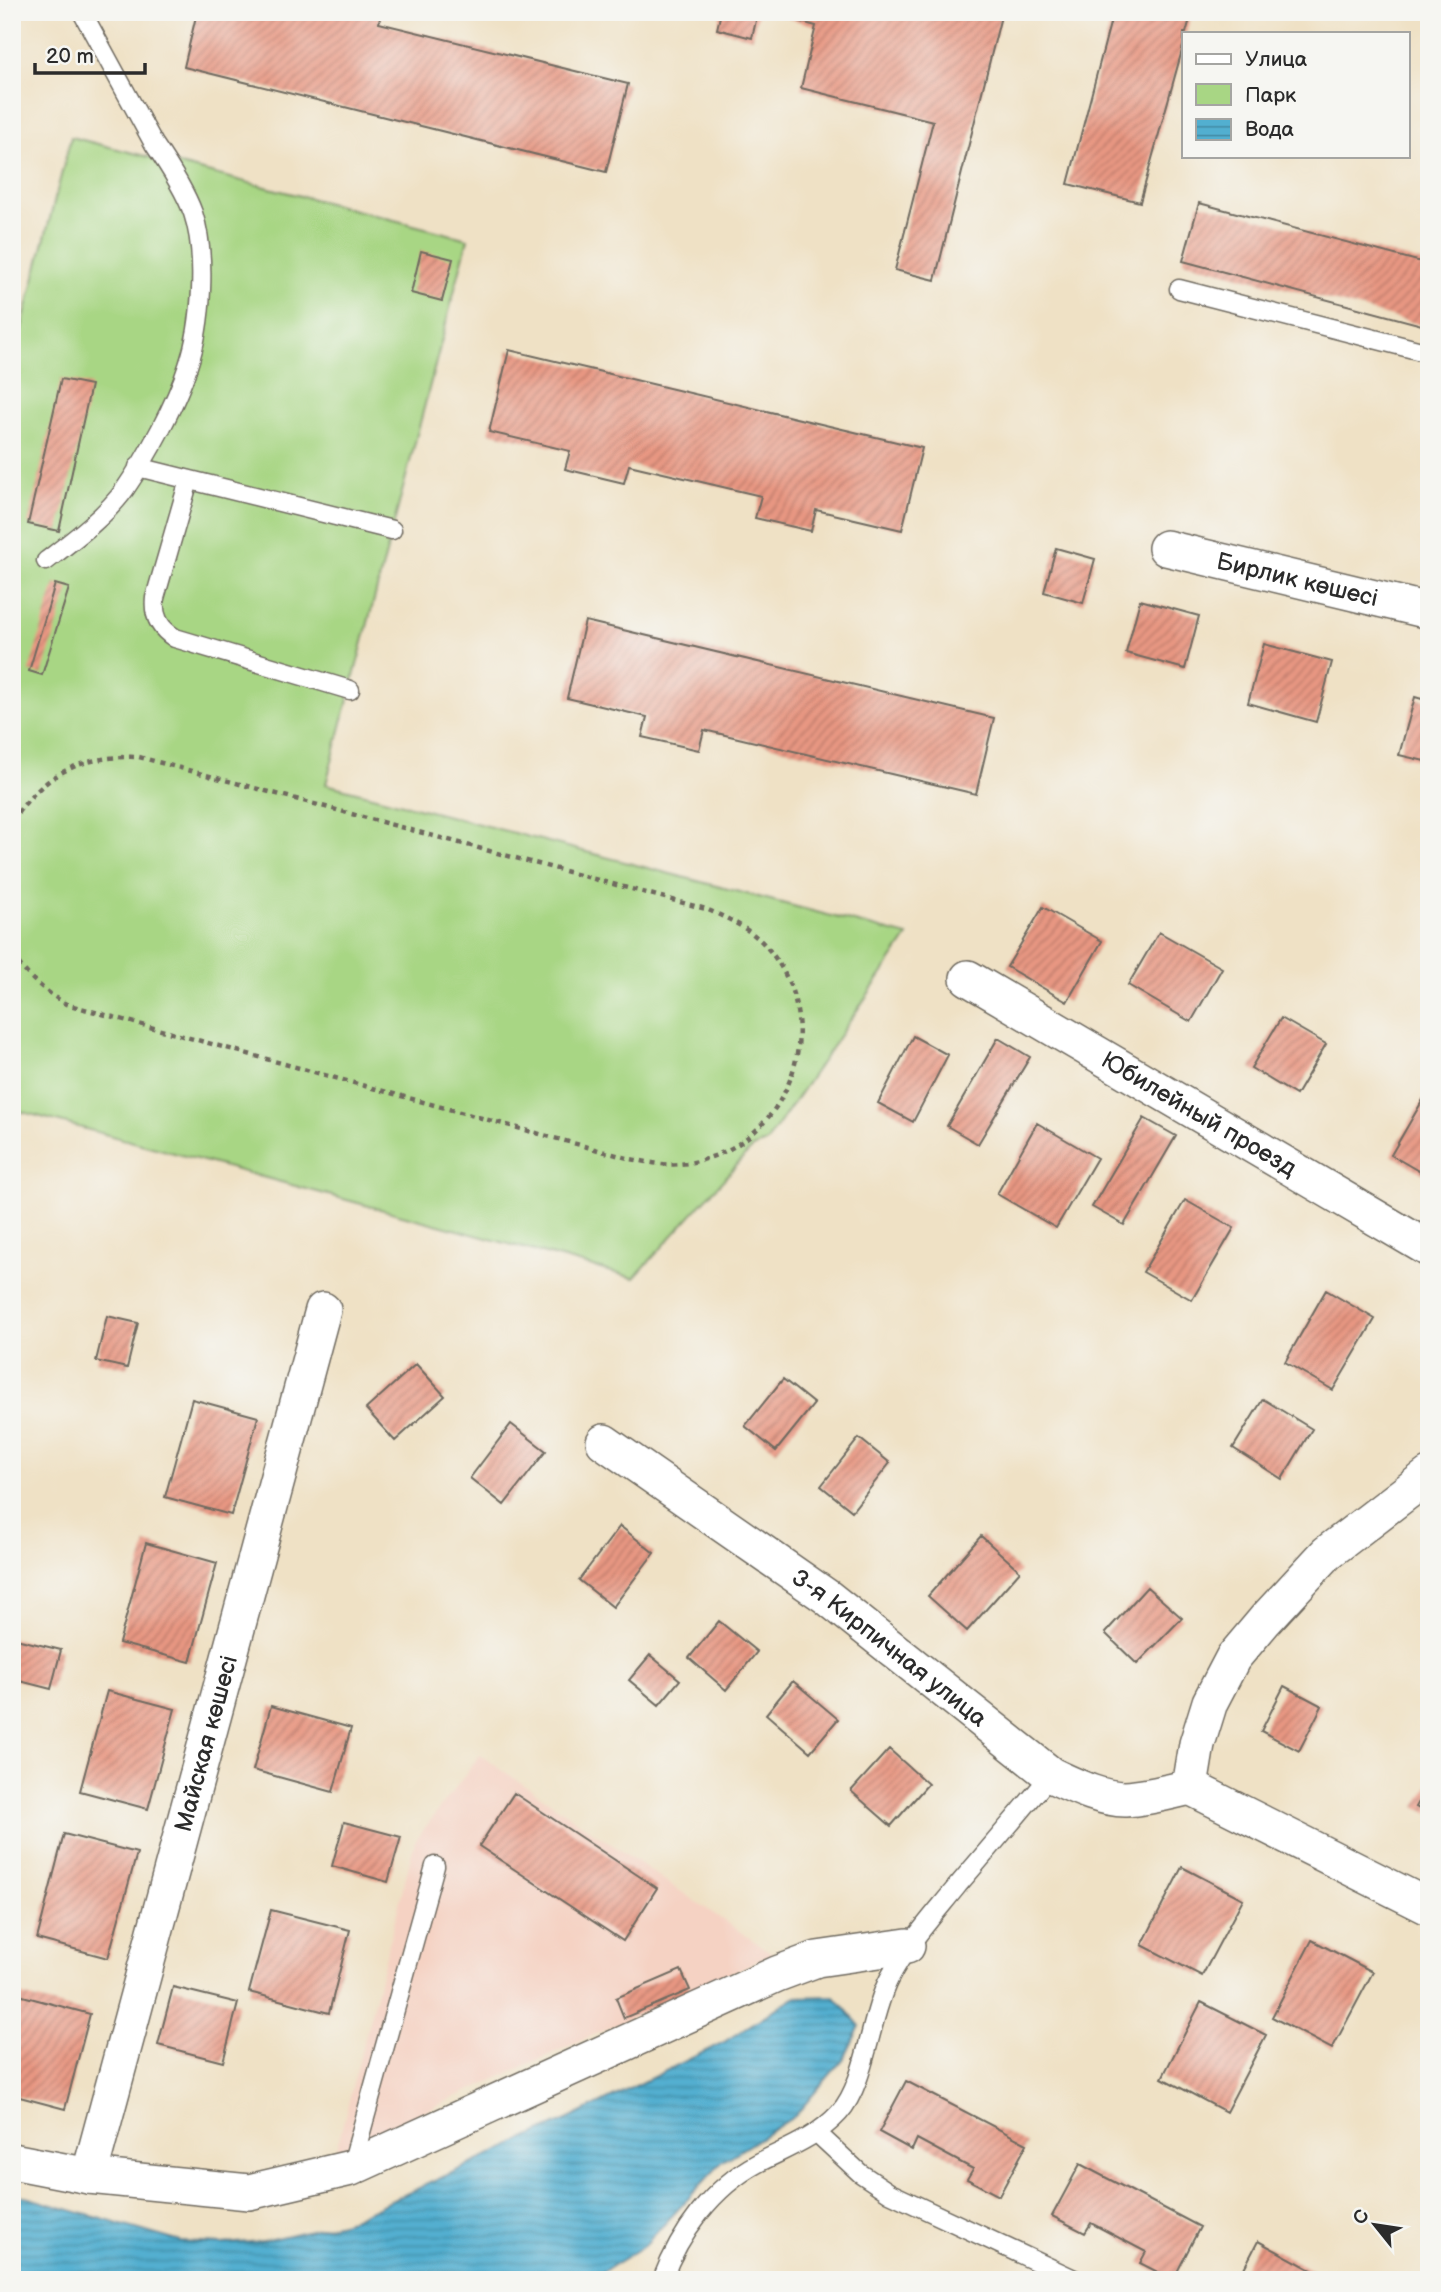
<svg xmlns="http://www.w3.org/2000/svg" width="1441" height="2292" viewBox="0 0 1441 2292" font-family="'Balsamiq Sans',sans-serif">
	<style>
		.built { fill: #f5d2c3 }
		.green { fill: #a8d684; stroke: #6a8058; stroke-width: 2 }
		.water { fill: url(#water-rules); stroke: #3e6d7e; stroke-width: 2 }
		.building { fill: url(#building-hatch) }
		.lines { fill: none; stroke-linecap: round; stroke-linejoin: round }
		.service-casing { stroke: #706b61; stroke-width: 21 }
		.minor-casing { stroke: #706b61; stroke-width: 38 }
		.path { stroke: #706b61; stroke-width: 4.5; stroke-dasharray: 5 5; stroke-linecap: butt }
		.service { stroke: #fff; stroke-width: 18 }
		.minor { stroke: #fff; stroke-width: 35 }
		.labels { text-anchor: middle; stroke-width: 5; stroke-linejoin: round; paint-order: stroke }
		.street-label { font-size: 24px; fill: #2b2b2b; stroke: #f6f6f2 }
	</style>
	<defs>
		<pattern id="water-rules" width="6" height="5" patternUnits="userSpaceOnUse" patternTransform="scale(1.75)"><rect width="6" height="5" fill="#52afd0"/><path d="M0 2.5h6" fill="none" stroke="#448fa9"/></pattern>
		<pattern id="building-hatch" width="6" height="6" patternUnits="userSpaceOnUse" patternTransform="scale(1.75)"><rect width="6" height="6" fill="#e89782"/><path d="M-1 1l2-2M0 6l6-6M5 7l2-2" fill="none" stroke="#bc7b6b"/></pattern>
	</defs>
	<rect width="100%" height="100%" fill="#f6f6f2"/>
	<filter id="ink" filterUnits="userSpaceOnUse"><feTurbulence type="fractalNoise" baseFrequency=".0143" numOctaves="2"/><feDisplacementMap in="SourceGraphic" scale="14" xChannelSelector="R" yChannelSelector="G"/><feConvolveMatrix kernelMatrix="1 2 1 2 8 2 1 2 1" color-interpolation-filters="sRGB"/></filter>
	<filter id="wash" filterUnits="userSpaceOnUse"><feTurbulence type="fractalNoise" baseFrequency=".00686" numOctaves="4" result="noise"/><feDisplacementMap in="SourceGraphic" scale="28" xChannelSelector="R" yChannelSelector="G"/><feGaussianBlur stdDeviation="1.57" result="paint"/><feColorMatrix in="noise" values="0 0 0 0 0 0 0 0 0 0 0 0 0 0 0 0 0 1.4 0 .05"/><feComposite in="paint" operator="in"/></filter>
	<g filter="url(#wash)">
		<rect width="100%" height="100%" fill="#efe1c5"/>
		<path class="built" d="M480,1755l293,199 -437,197 79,-310z"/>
		<path class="green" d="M71,137l397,102 -142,545 582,152 -142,207 -14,5 -118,130 -622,-169v-744z"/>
		<path class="water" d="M834,1996l26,30 -15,31 -50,59 -73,46 -78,84 -55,34h-577v-87l169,49 41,2 41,-3 82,-19 228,-105 151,-75 70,-45z"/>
		<g id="blocks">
			<path class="building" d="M197,12h184l-2,11 249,61 -22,88 -422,-105z
				M721,12h37l-6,26 -35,-9z
				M766,12h236l-67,268 -40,-10 38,-149 -132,-33 15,-62z
				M1113,12h79l-6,21h-2v10l-44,159 -72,-18z
				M1199,203l230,61v63l-246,-66z
				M421,251l32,8 -11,42 -31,-8z
				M509,350l413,98 -20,82 -86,-20 -5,21 -56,-13 6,-22 -132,-31 -5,18 -59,-14 5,-18 -81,-19z
				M61,379l30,6 -32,146 -31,-7z
				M1056,548l39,11 -12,44 -39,-11z
				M55,584l14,4 -27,87 -13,-4z
				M1140,600l59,16 -14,53 -59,-16z
				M585,621l409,97 -18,76 -272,-64 -5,20 -57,-13 5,-20 -80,-19z
				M1264,644l68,18 -16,60 -68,-19z
				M1415,697l14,4v61l-30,-7z
				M1043,907l59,34 -35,61 -60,-35z
				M1159,932l63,36 -31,54 -63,-37z
				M1281,1018l45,26 -30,51 -45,-27z
				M913,1036l35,19 -35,67 -35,-19z
				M998,1038l32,19 -52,87 -31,-18z
				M1424,1098l5,2v77l-38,-22z
				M1144,1118l32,18 -52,89 -32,-18z
				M1037,1123l60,35 -41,70 -59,-34z
				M1185,1200l49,28 -42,72 -49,-28z
				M1326,1290l49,29 -42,71 -48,-28z
				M107,1316l31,7 -11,45 -31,-7z
				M416,1364l29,32 -50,45 -29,-32z
				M783,1379l31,25 -38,47 -31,-25z
				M192,1399l66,18 -27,98 -66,-18z
				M1263,1399l49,30 -30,50 -49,-31z
				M511,1424l35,27 -42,54 -34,-27z
				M859,1438l31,25 -38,48 -31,-25z
				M620,1526l34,27 -41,54 -34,-27z
				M981,1536l39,35 -53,60 -39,-35z
				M146,1543l71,20 -27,99 -71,-19z
				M1147,1587l35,31 -45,46 -32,-31z
				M719,1621l38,31 -31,38 -37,-32z
				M12,1638l49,12 -10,39 -39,-10z
				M650,1655l30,25 -21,25 -30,-25z
				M793,1681l45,38 -28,33 -44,-38z
				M1284,1686l38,20 -23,45 -38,-20z
				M107,1691l68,18 -27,100 -68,-18z
				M271,1706l80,22 -18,64 -80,-22z
				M889,1749l39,35 -37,42 -40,-35z
				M1429,1784v30l-13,-7z
				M514,1793l143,95 -34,53 -144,-95z
				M344,1822l57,15 -13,45 -56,-16z
				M64,1834l73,19 -29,105 -71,-19z
				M1182,1867l61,32 -41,77 -60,-31z
				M271,1910l79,20 -21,83 -80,-21z
				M1312,1940l61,32 -41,77 -60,-32z
				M681,1970l9,20 -66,28 -8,-20z
				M173,1987l65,16 -15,59 -65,-17z
				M19,1995l71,19 -25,95 -53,-14v-75z
				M1201,2002l65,33 -40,77 -64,-34z
				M906,2081l121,63 -28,52 -32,-17 6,-10 -56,-30 -5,11 -33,-18z
				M1080,2164l120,63 -27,53 -33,-17 6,-11 -55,-29 -6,10 -33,-17z
				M1258,2241l72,39h-92z"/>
		</g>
	</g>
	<g filter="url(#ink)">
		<use href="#blocks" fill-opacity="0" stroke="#706b61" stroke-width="2"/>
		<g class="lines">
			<defs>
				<path id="service" d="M1179,289l250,64
					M138,467l254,63
					M189,480l-34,118c-2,18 4,30 20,40l175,52
					M46,561c26,-20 60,-45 79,-72 22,-32 51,-85 63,-123 14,-41 19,-111 5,-153 -8,-22 -26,-50 -39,-69l-72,-132
					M818,2134l42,39 30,20 186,87
					M351,2168l84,-302
					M662,2280c18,-48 51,-93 96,-117 29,-15 58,-25 81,-50 27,-29 31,-98 50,-134 18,-35 44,-63 69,-94 31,-36 62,-73 93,-110"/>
				<g id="minor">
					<path id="s1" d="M1166,548l263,63"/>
					<path id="s2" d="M968,978l461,271"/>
					<path id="s3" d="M604,1442l223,155 224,178c22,10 49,24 74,24 22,-1 44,-7 65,-12l239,120"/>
					<path d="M1190,1787l7,-43 13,-42 23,-44 32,-38 62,-67 102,-78"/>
					<path d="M12,2161l77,15 160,16 102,-24 426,-194 40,-15 90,-13"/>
					<path id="s4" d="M89,2176l234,-866"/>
				</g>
			</defs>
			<use href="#service" class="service-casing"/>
			<use href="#minor" class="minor-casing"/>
			<path class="path" d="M12,821c32,-48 70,-66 127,-64l567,152c21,9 43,19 59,36 72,81 22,208 -85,219 -17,2 -33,-2 -49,-5l-565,-155c-21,-13 -41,-28 -54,-51"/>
			<use href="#service" class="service"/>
			<use href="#minor" class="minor"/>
		</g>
	</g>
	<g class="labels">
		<g class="street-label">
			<text dy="8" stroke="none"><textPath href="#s1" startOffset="135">Бирлик көшесі</textPath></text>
			<text dy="8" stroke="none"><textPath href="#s2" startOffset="268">Юбилейный проезд</textPath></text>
			<text dy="8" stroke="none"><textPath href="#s3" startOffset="352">3-я Кирпичная улица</textPath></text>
			<text dy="8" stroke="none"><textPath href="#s4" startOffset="448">Майская көшесі</textPath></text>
		</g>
	</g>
	<rect width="1441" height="2292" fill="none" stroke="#f6f6f2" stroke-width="42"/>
	<rect x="1182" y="32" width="228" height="126" fill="#f6f6f2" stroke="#a5a5a2" stroke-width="2"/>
	<rect x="1196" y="54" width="35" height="10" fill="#ffffff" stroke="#a5a5a2" stroke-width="2"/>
	<text x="1245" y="66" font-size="21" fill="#2b2b2b">Улица</text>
	<rect x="1196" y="84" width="35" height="21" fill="#a8d684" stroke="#a5a5a2" stroke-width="2"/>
	<text x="1245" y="102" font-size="21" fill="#2b2b2b">Парк</text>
	<rect x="1196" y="119" width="35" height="21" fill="url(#water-rules)" stroke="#a5a5a2" stroke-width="2"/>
	<text x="1245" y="136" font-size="21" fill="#2b2b2b">Вода</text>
	<g transform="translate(1375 2225) rotate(300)" stroke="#f6f6f2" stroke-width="5" paint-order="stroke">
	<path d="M0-5L12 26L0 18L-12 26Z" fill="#2b2b2b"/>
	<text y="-10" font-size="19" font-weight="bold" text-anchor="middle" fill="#2b2b2b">С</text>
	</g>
	<path d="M35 63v10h110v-10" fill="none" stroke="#2b2b2b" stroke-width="3.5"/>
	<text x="46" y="63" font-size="21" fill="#2b2b2b" stroke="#f6f6f2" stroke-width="5" paint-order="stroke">20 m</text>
</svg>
